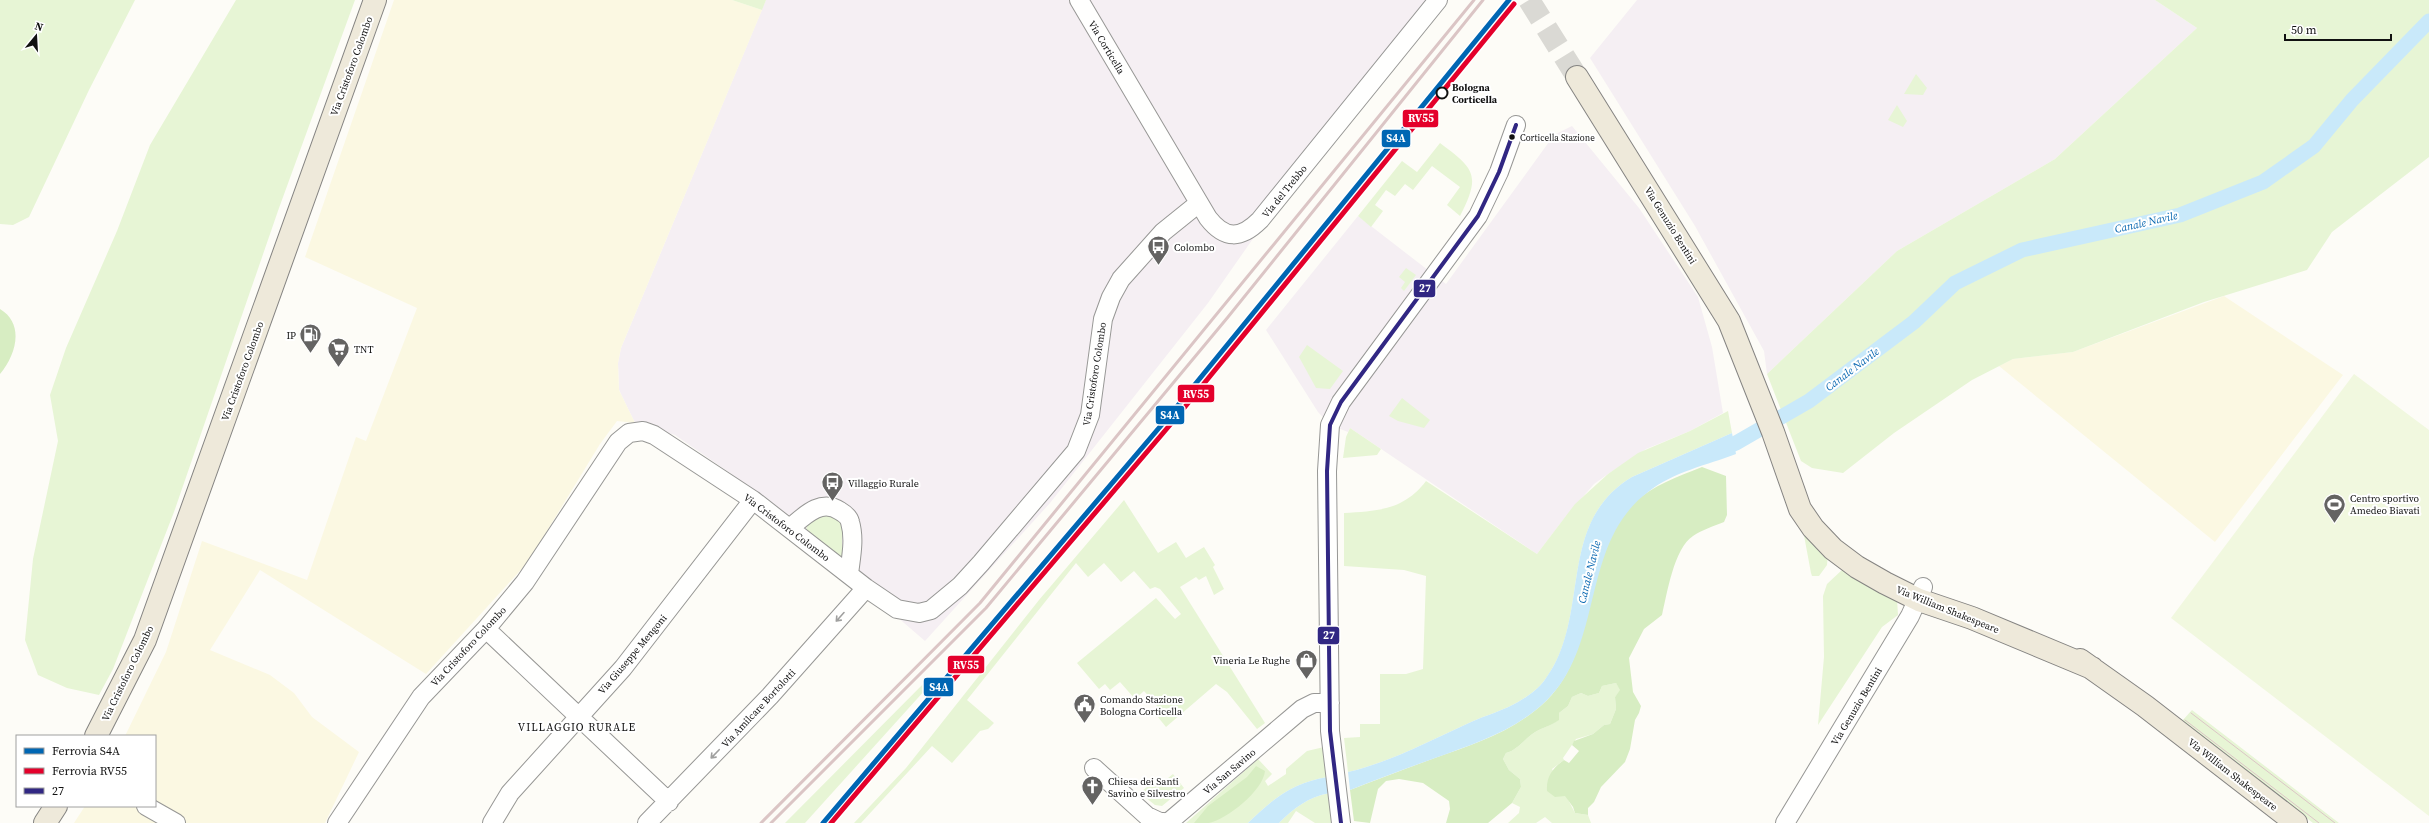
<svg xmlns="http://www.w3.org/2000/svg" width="2429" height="823" viewBox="0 0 2429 823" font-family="'Source Serif 4',serif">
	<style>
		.industrial { fill: #f5eff3 }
		.farmland { fill: #fbf8e2 }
		.green { fill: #e7f5d5 }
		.forest { fill: #d7edc2 }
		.pitch { fill: #f1f8df }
		.water { fill: #c9e9fa }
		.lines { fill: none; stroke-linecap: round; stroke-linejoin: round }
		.canal { stroke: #c9e9fa; stroke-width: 15 }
		.major-tunnel { stroke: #dad9d4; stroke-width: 22; stroke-dasharray: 22 11; stroke-linecap: butt }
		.minor-casing { stroke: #979795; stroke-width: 20 }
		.major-casing { stroke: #858482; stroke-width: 24 }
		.minor { stroke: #fffffe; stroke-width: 18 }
		.major { stroke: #eee9da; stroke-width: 22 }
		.tram { stroke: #dbc5c5; stroke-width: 1 }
		.rail { stroke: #dbc5c5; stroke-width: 3 }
		.bus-1-casing { stroke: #fff; stroke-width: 7 }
		.bus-1 { stroke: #312783; stroke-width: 4 }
		.rail-1-casing { stroke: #fff; stroke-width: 8 }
		.rail-2-casing { stroke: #fff; stroke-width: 8 }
		.rail-1 { stroke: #0066b3; stroke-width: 5 }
		.rail-2 { stroke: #e4002b; stroke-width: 5 }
		.oneway { stroke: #a0a09f }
		.stop-dot { fill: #fff; stroke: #111; stroke-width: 2 }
		.bus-dot { fill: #111; stroke: #fff; stroke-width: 1.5 }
		.labels { text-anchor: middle; stroke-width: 4; stroke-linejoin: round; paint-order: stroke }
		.bus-label { font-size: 9px; fill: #111; stroke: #fff; text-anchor: start }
		.street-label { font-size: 10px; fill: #111; stroke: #fff }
		.stop-label { font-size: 10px; font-weight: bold; fill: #111; stroke: #fff; text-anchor: start }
		.poi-label { font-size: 10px; fill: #111; stroke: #fff; text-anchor: start }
		.water-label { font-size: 11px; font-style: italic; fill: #0b69b2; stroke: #fff }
		.neighbourhood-label { font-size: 11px; letter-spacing: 1px; fill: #111; stroke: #fff }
		.line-badge { stroke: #fff; stroke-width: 1.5 }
		.badge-label { font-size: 11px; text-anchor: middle; font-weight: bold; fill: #fff }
	</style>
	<rect width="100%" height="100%" fill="#fdfcf7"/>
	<path class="industrial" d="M766,0h661l-49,60 -170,243 -158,200 -125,138 -195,-168 -55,-38 -40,-12 -16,-33 -1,-27 3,-15z
		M1637,0h518l42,28 -142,131 -158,92 -130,123 -3,-23 -69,-125 -105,-168z
		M1572,126l67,82 59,89 14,50 11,66 -33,18 -44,18 -38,25 -14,10 -31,36 -26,34 -187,-126 -2,4 -18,-7 -12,-13 -52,-82 92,-114 88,68 108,-149z"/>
	<path class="farmland" d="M394,0h338l30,10 -141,338 -3,15 1,27 16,33 -18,-2 -17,23 -72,118 -102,112 -166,-104 -50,80 60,25 24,18 18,24 47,35 -34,71h-251l11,-17h70v-70h-30l41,-84 36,-111 105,39 49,-143 10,4 51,-133 -112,-51z
		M2224,296l119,79 -128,167 -216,-176 14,-7 60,-7z"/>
	<path class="green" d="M0,0h135l-46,90 -60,127 -16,8 -13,-1z
		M236,0h119l-76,208 -105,304 -61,157 -14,26 -32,-7 -29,-13 -13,-35 8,-81 25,-118 -8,-46 16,-47 51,-117 33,-86z
		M732,0h34l-4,10z
		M2155,0h274v157l-97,75 -25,38 -103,32 -131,50 -60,7 -41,21 -78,53 -51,40 -31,-5 -11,-7 -34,-87 130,-123 158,-92 142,-131z
		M1916,74l11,14 -4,7 -19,-1z
		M1897,105l10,16 -4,6 -15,-7z
		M1440,143c35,26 41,32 20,73l-13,-11 13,-18 -28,-21 -19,24 -8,-6 -10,12 -9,-6 -11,15 8,6 -12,16 -13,-11 44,-55 15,11z
		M1406,268l10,7 -12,16 -3,-3 4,-6 -6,-5z
		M1307,345l36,26 -13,18 -14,-1 -17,-31z
		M1402,398l28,22 -6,8 -26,-7 -9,-5z
		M1728,411l4,22 -100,44c-78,47 -39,141 -88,204 -6,8 -17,16 -26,21 -11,7 -34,14 -47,20 -40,18 -80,40 -123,50l-4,-34 16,-1v-13h20v-50h26l17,-5 3,-93 -22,-6 -60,-4v-53c34,-2 60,-3 82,-32l111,73 38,-50 33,-30 30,-21 52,-22z
		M1350,428l31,21 -4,6 -34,3 3,-21z
		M1124,500l34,53 18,-11 10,16 18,-11 11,18 -2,2 11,22 -10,6 -8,-19 -7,4 -3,-3 -16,10 85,136 -8,6 -30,-37 -11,-8 -50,43 -13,-16 5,-4 -14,-16 -9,8 -15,-17 -10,8 -5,-6 -6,5 -22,-26 79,-65 19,21 6,-5 -21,-25 -5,-2 -5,2 -16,-18 -13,11 -17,-19 -16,14 -12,-14 -109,137 27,23 -6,6 -8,2 -28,32 -20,-17 -71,77h-7l52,-55 133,-168z
		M831,514l11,7v30l2,3 -4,4 -34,-28 3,-12z
		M1803,530l25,25 -1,10 -8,11h-7l-1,-3z
		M1843,569l54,30 1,16 -16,12 -64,98 6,-68 -1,-61 4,-12z
		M931,676l4,3 -130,144h-20z
		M1616,683l5,7 -6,7 1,12 -6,15 -6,1 -11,9 -17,5 -13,19 1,2 -12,9 23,44 13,2 3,8h-39l-7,-6 -9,6h-28l11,-10 1,-6 -8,-4 9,-16 -1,-8 -11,-9 -6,-11 3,-6c11,-3 16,-11 25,-18 8,-7 19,-8 27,-15l1,-7 9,-7 4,-9 9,-4 7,3 11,-3 3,-7z
		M2192,710l147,113h-26l-131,-102z
		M1324,747l4,30c-34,5 -56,22 -80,46h-62l72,-64 14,15 -7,7 3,5 18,-12v-5l21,-18z
		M1173,774l11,14 -22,18 -7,-1 -15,-12 17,-15 5,5z
		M1330,793l4,30h-19l-19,-12 -8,12h-9c15,-15 29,-26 51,-30z"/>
	<path class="forest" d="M0,309c25,15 16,46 0,65z
		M1702,467l24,9 1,39 -3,7c-10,4 -22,8 -31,14 -19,12 -26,58 -31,79l-18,14 -15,29 4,34 8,14 -2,7 -4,7 -5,29 -5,13 -24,25 -7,15 -6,6v7l-13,-2 -2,-6 -8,-11 -10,1 -8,-6c-1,-15 6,-23 17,-31l5,3 10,-12 -7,-6 2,-4 19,-7 11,-9 6,-1 6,-15 -1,-12 5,-7 -4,-7 -14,3 -3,7 -11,3 -7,-3 -9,4 -4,9 -9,7v7c-9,7 -20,8 -28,15 -9,7 -14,15 -25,18l-3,6 6,11 11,9 1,8 -9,16 -24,20h-42l4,-14 -1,-8 -26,-18 -24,-4 -13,2 -8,8 -8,34 -16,-2 -4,-31c28,-11 55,-21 82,-31 42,-15 82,-27 115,-59 53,-52 35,-149 86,-197 21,-18 44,-26 69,-36z
		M1256,766l9,5c-2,20 -38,48 -56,52 -4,0 -11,0 -15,0l14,-17 39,-29z"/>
	<path class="pitch" d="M2354,374l75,56v386l-258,-198z"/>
	<path class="water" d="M1732,433l4,21c-29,11 -63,18 -88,38 -68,51 -43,151 -101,208 -32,31 -71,43 -112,58 -28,10 -57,21 -85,32l-2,-18c43,-10 83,-32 123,-50 13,-6 36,-13 47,-20 9,-5 20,-13 26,-21 49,-64 10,-157 88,-204z
		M1328,777l2,16c-22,4 -36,15 -51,30h-31c24,-24 46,-41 80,-46z"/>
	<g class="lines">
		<path class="canal" d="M1716,451l20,-8 73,-42 105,-79 41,-39 67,-33 158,-35 83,-33 51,-36 38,-46 77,-79"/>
		<path class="major-tunnel" d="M1529,0l48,77"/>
		<defs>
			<path id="minor" d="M1079,0l129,218c17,22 33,21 52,2l178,-220
				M790,528c14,-12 31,-30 50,-17 5,3 9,6 10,11 5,17 1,35 -1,52
				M486,629l183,173
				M1094,768l53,48 15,7 8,-2 132,-112 12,-6h16
				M146,806l30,17
				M337,823l84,-126 65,-68 39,-47 93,-140 11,-9 14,-2 11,4 99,65 113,88 31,21 22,4 12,-3 29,-24 21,-23 95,-112 14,-36 13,-96 8,-22 10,-18 42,-47 36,-29
				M492,823l18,-30 113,-125 130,-168
				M647,823l123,-127 96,-108
				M1341,823l-11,-92 -3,-260 3,-46 11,-23 137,-186 21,-44 17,-47
				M1785,823l125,-207 13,-29"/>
			<path id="major" d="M1577,77l152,244 44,111 27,77 13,19 20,21 24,18 28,16 34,17 53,18 120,50
				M2080,660l65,46 151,117
				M96,736l49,-96 230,-640
				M45,823l11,-17"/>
		</defs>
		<use href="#minor" class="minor-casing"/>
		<use href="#major" class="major-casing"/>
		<use href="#minor" class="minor"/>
		<use href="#major" class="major"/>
		<path class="tram" d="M2191,713l144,110
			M2185,720l134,103"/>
		<path class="rail" d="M761,823l219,-220 494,-603
			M771,823l215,-215 242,-291 255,-317"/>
		<defs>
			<path id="bus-1" d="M1341,823l-11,-92 -3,-260 3,-46 11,-23 137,-186 21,-44 17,-47"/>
		</defs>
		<use href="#bus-1" class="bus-1-casing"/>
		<use href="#bus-1" class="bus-1"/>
		<defs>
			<path id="rail-1" d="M823,823l347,-408 339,-415"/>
			<path id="rail-2" d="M831,823l344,-404 339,-415"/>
		</defs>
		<use href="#rail-1" class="rail-1-casing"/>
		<use href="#rail-2" class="rail-2-casing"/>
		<use href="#rail-1" class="rail-1"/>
		<use href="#rail-2" class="rail-2"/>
	</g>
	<defs><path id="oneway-shaft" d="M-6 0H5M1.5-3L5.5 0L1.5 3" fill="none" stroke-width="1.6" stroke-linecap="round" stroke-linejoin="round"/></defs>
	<g class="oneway">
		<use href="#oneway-shaft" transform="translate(840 617) rotate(132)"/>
		<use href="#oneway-shaft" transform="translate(715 754) rotate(134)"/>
	</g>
	<defs>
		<symbol id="bus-pin" viewBox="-11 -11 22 30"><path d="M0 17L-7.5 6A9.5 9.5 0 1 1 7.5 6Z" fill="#646362" stroke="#fff"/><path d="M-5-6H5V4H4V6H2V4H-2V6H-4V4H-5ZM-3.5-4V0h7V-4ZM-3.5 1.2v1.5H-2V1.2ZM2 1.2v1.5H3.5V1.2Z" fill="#fff"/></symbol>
		<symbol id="fuel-pin" viewBox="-11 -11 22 30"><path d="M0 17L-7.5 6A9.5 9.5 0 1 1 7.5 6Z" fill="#646362" stroke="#fff"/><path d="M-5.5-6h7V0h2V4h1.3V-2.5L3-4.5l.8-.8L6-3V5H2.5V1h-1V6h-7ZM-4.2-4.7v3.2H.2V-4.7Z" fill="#fff"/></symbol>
		<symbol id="supermarket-pin" viewBox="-11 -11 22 30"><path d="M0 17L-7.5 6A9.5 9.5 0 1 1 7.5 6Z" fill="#646362" stroke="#fff"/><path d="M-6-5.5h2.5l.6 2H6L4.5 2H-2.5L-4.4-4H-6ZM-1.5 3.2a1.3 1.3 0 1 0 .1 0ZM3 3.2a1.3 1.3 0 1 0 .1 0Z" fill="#fff"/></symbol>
		<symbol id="stadium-pin" viewBox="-11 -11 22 30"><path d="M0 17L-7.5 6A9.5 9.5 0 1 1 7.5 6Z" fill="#646362" stroke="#fff"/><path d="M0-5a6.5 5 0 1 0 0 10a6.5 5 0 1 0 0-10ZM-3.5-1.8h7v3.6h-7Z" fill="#fff"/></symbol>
		<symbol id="shop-pin" viewBox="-11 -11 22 30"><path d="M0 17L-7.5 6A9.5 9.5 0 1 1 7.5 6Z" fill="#646362" stroke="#fff"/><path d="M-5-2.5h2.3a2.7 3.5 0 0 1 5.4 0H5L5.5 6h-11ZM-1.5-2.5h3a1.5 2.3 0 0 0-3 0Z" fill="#fff"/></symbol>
		<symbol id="civic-pin" viewBox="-11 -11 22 30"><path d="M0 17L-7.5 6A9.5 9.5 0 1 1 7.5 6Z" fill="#646362" stroke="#fff"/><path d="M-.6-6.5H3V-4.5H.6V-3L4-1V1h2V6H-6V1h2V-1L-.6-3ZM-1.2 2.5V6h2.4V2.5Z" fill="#fff"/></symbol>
		<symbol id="church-pin" viewBox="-11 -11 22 30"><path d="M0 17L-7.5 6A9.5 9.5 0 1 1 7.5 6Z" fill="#646362" stroke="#fff"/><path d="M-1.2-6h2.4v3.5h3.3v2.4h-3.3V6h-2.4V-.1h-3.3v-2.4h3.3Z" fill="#fff"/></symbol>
	</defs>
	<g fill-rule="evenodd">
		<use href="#bus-pin" x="1146" y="234" width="25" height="34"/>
		<use href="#fuel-pin" x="298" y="322" width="25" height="34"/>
		<use href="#supermarket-pin" x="326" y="336" width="25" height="34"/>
		<use href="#bus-pin" x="820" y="470" width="25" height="34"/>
		<use href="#stadium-pin" x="2322" y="492" width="25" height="34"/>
		<use href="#shop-pin" x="1294" y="648" width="25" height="34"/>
		<use href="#civic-pin" x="1072" y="692" width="25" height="34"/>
		<use href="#church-pin" x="1080" y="774" width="25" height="34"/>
	</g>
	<circle class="stop-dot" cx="1442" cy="93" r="5.5"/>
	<circle class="bus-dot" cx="1512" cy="137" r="3.5"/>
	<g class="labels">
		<g class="bus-label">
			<text x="1520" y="141">Corticella Stazione</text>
		</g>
		<g class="street-label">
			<text transform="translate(1107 47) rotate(59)" y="4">Via Corticella</text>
			<text transform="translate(351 66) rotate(-70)" y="4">Via Cristoforo Colombo</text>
			<text transform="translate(1284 191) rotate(-51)" y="4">Via del Trebbo</text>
			<text transform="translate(1671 225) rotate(58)" y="4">Via Genuzio Bentini</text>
			<text transform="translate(242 371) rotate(-70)" y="4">Via Cristoforo Colombo</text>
			<text transform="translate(1094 374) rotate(-81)" y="4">Via Cristoforo Colombo</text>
			<text transform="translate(787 527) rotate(37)" y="4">Via Cristoforo Colombo</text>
			<text transform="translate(1948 609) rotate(22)" y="4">Via William Shakespeare</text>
			<text transform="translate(468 646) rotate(-47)" y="4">Via Cristoforo Colombo</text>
			<text transform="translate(632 654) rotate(-50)" y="4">Via Giuseppe Mengoni</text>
			<text transform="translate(127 673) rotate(-64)" y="4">Via Cristoforo Colombo</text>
			<text transform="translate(1856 706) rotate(-59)" y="4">Via Genuzio Bentini</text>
			<text transform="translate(758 708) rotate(-47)" y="4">Via Amilcare Bortolotti</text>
			<text transform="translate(1229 771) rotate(-40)" y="4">Via San Savino</text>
			<text transform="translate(2233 774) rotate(38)" y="4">Via William Shakespeare</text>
		</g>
		<g class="stop-label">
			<text x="1452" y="91">Bologna<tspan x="1452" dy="12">Corticella</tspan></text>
		</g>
		<g class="poi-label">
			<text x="1174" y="251">Colombo</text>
			<text x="296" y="339" text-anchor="end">IP</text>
			<text x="354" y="353">TNT</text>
			<text x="848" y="487">Villaggio Rurale</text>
			<text x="2350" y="502">Centro sportivo<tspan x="2350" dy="12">Amedeo Biavati</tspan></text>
			<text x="1290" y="664" text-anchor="end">Vineria Le Rughe</text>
			<text x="1100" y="703">Comando Stazione<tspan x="1100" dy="12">Bologna Corticella</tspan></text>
			<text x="1108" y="785">Chiesa dei Santi<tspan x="1108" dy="12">Savino e Silvestro</tspan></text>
		</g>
		<g class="water-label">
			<text transform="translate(2146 222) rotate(-13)" y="4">Canale Navile</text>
			<text transform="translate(1852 369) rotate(-37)" y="4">Canale Navile</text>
			<text transform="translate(1589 572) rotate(-76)" y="4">Canale Navile</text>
		</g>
		<g class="neighbourhood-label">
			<text x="577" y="731">VILLAGGIO RURALE</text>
		</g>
	</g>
	<g class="line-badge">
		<rect x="1402" y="109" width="37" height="19" rx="4" fill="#e4002b"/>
		<rect x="1381" y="129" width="30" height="19" rx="4" fill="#0066b3"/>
		<rect x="1413" y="279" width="23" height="19" rx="4" fill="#312783"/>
		<rect x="1177" y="384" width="38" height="19" rx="4" fill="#e4002b"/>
		<rect x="1155" y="405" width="30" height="20" rx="4" fill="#0066b3"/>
		<rect x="1317" y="626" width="23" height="19" rx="4" fill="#312783"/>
		<rect x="947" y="655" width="38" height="19" rx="4" fill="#e4002b"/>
		<rect x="923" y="677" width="31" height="20" rx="4" fill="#0066b3"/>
	</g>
	<g class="badge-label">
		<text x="1421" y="122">RV55</text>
		<text x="1396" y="142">S4A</text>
		<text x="1425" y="292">27</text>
		<text x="1196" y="398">RV55</text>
		<text x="1170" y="419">S4A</text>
		<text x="1329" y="639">27</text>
		<text x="966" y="669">RV55</text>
		<text x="939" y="691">S4A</text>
	</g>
	<rect x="16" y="735" width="140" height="72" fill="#ffffff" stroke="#a0a0a0"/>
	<rect x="24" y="748" width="20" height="6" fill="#0066b3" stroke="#a0a0a0"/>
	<text x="52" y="755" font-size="12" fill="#111111">Ferrovia S4A</text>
	<rect x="24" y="768" width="20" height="6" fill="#e4002b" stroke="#a0a0a0"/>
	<text x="52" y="775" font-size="12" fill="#111111">Ferrovia RV55</text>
	<rect x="24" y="788" width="20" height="6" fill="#312783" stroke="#a0a0a0"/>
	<text x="52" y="795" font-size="12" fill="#111111">27</text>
	<g transform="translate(36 36) rotate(18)" stroke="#ffffff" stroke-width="3" paint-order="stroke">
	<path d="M0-3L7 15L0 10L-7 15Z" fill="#111111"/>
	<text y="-6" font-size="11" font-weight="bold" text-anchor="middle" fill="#111111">N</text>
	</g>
	<path d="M2285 34v6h106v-6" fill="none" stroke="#111111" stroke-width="2"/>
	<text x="2291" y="34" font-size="12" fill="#111111" stroke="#ffffff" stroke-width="3" paint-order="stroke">50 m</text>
</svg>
